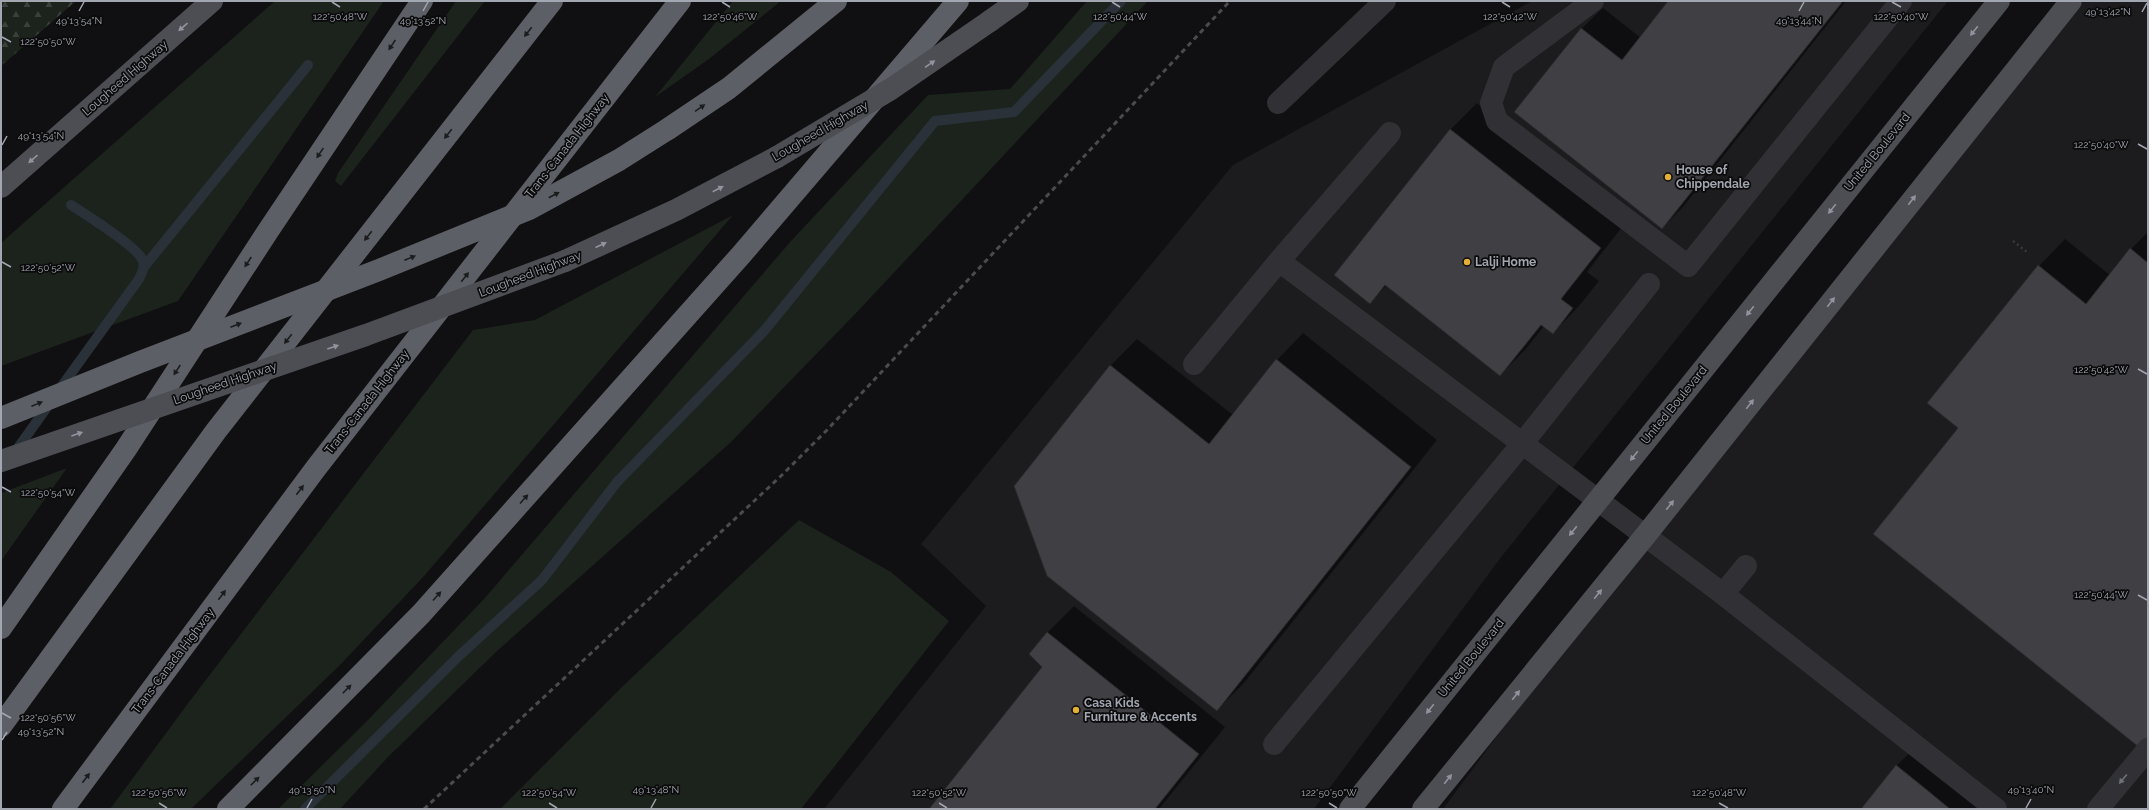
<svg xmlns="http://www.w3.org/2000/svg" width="2149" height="810" viewBox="0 0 2149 810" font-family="Raleway,sans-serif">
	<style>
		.built { fill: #1c1c1e }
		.grass { fill: #1c231d }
		.forest { fill: url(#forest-firs) }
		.shadow { fill: #0007 }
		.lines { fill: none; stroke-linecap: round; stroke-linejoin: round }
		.stream { stroke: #2a3138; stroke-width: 10 }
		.building { fill: #3f3f44; stroke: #2a2a2d }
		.path { stroke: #37383c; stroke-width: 2.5; stroke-dasharray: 2 3; stroke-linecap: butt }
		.minor { stroke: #313135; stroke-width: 22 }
		.major { stroke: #4d4e54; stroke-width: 22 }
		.highway { stroke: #5d5f66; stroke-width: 22 }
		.rail { stroke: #4a4b50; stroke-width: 3; stroke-dasharray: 5 4; stroke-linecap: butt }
		.major-bridge { stroke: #4d4e54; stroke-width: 22 }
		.highway-bridge { stroke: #5d5f66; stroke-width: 22 }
		.oneway { fill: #91949e }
		.oneway2 { fill: #1b1c1e }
		.oneway3 { fill: #6f7179 }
		.ticks { fill: none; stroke: #a2a6b0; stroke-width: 1.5 }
		.poi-dot { fill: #e2b036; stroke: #0b0b0c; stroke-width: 1.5 }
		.labels { text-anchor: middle; stroke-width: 3.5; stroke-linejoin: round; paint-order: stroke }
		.street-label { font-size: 12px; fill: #a2a6b0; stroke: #0b0b0c }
		.poi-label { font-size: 12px; font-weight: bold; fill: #a2a6b0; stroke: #0b0b0c; text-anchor: start }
		.ticks-label { font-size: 10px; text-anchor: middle; fill: #a2a6b0; stroke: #0b0b0c; stroke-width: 3.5; stroke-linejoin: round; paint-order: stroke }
	</style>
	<defs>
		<pattern id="forest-firs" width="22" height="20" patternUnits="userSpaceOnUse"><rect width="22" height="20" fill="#1c231d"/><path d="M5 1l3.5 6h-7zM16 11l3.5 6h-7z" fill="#3a403b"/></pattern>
	</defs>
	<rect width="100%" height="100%" fill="#100f11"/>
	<path class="built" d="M1532,1h416l-446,555 -188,253h-490l162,-203 -65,-62 312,-379z
		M2084,1h64v808h-705l202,-273z"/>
	<path class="grass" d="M275,1h109l-206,300 -177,65v-123z
		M456,1h29l-144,185 -6,-5 3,-8z
		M733,1h48l-72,58 -54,38z
		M1087,1h61l-290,310 -127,131 -234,209 -109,106 -48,52h-62l88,-87 118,-123 307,-358 137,-146 82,-6z
		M733,215l-308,360 -85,90 -149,144h-81l79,-107 284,-372 62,-10z
		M67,468l-66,93v-68z
		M799,520l92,52 58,49 -148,188h-301l123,-123z"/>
	<path class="forest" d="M1,1h75l-75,65z"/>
	<path class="shadow" d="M1670,1h176l-163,206 -21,21 -81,-199 22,-21 38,30z
		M1477,103l149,119 -39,50 12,9 -20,25 -26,27 -9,-7 -18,23 -26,26 -113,-90 -17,17 -35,-27 116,-146z
		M2148,232v507l-189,-311 -31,-25 111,-137 26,-27 45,36 21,-26z
		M1303,333l134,107 -193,243 -27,27 -107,-344 27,-27 96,76 44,-55z
		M1074,606l151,121 -66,82h-229l113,-142 -12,-13 17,-22z
		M1923,740l86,69h-147l34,-43z"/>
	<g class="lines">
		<path class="stream" d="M144,267l164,-202
			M59,390l80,-111c3,-7 7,-13 3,-20 -6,-13 -57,-45 -71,-54
			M15,452l35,-49
			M305,809l155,-154 82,-75 75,-98 147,-151 171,-210 79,-9 107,-111"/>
	</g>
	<path class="building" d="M1668,1h175l-181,228 -148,-117 67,-84 41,32z
		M1450,129l151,119 -40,51 12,9 -20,26 -12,-9 -41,51 -115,-91 -15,19 -36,-29z
		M2130,248l18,15v476l-8,9 -267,-214 85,-106 -31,-25 111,-138 48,39z
		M1276,359l135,108 -194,244 -170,-135 -33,-90 96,-121 99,79z
		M1047,632l152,122 -44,55h-226l113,-142 -13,-13z
		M1896,765l31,25 23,19h-89z"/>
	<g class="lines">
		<path class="path" d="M2013,241l14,11"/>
		<path class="minor" d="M1593,1l-89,66 -13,36 6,18 191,145 213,-265
			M1278,103l107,-102
			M1279,261l111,-128
			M1194,364l85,-103 444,333 273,215
			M1723,594l23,-28
			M1274,744l248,-300 127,-160
			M2098,809l50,-60"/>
		<path class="major" d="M990,21l28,-20
			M1,187l211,-186
			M565,261l111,-51 101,-53
			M1350,809l649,-808
			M1423,809l222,-273 426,-535"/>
		<path class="highway" d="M668,129l61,-41 107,-87
			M1,628l125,-179 142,-218 154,-230
			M1,726l215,-295 336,-430
			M63,809l253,-341 364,-467
			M228,809l193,-195 320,-359 217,-254"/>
		<path class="rail" d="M424,809l358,-334 45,-45 403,-429"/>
		<path class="major-bridge" d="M777,157l114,-68 99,-68
			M1,461l365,-126 199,-74"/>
		<path class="highway-bridge" d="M1,418l139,-56 239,-92 150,-61 90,-49 49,-31"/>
	</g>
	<defs><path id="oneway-solid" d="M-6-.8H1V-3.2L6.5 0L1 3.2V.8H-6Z"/></defs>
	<g class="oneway">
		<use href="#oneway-solid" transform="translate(183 27) rotate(139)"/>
		<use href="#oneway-solid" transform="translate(1974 31) rotate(129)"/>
		<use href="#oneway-solid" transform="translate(930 64) rotate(-34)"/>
		<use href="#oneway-solid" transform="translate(33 159) rotate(139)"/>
		<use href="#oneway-solid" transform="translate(718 189) rotate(-27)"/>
		<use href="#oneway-solid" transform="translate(1912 200) rotate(-52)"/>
		<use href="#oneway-solid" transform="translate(1832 209) rotate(129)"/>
		<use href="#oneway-solid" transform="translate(601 245) rotate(-24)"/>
		<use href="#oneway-solid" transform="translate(1831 302) rotate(-52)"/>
		<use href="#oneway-solid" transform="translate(1750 311) rotate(129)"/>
		<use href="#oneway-solid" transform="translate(333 347) rotate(-19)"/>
		<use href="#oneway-solid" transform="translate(1750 404) rotate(-52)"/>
		<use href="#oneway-solid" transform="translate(77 434) rotate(-19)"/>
		<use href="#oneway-solid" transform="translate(1634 456) rotate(129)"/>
		<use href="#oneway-solid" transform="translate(1670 505) rotate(-52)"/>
		<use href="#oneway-solid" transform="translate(1573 531) rotate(129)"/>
		<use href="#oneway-solid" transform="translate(1598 594) rotate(-51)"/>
		<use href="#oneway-solid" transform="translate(1516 695) rotate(-51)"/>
		<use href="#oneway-solid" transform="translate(1430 709) rotate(129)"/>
		<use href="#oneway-solid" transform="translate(1448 779) rotate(-51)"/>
	</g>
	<g class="oneway2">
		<use href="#oneway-solid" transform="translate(528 32) rotate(128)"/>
		<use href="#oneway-solid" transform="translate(392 45) rotate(124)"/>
		<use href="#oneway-solid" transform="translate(700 108) rotate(-34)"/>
		<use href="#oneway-solid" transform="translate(448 134) rotate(128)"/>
		<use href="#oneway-solid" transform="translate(320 153) rotate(124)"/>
		<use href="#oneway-solid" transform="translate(554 195) rotate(-28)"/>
		<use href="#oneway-solid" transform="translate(368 236) rotate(128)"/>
		<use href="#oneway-solid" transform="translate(410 258) rotate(-22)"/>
		<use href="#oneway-solid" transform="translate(248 262) rotate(123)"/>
		<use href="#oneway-solid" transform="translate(465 277) rotate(-52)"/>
		<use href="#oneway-solid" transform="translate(236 325) rotate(-21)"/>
		<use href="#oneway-solid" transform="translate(288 339) rotate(128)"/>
		<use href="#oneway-solid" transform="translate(177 370) rotate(123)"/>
		<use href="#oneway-solid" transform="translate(37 404) rotate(-22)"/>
		<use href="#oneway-solid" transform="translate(300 490) rotate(-53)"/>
		<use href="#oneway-solid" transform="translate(524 499) rotate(-48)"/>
		<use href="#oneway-solid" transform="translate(222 595) rotate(-53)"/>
		<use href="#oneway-solid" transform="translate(437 596) rotate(-48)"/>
		<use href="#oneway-solid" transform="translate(347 689) rotate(-45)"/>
		<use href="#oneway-solid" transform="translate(86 778) rotate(-53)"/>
		<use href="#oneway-solid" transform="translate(255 781) rotate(-45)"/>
	</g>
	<use class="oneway3" href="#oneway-solid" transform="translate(2123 779) rotate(130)"/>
	<path class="ticks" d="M332,2l8,5M722,2l8,5M1112,2l8,5M1502,2l8,5M1892,2l9,5M79,11l5,-9M423,11l5,-9M1799,11l5,-9M2142,12l5,-9M2,37l9,5M2138,144l9,5M2,145l5,-9M2,262l9,5M2138,369l9,5M2,487l9,5M2138,595l9,5M2,713l9,5M2,740l5,-8M159,803l8,5M549,803l8,5M939,803l8,5M1329,803l8,5M1719,803l9,5M307,808l5,-9M651,808l5,-9M2026,808l5,-9"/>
	<g class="poi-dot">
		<circle cx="1668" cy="177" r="4"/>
		<circle cx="1467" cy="262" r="4"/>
		<circle cx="1076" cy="710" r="4"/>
	</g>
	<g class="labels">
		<g class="street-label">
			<text transform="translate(125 78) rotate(-41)" y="4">Lougheed Highway</text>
			<text transform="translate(820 131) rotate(-30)" y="4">Lougheed Highway</text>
			<text transform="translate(567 146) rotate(-52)" y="4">Trans-Canada Highway</text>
			<text transform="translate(1877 152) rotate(-51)" y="4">United Boulevard</text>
			<text transform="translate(530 274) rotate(-21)" y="4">Lougheed Highway</text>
			<text transform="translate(225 383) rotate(-19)" y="4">Lougheed Highway</text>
			<text transform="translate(367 402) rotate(-52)" y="4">Trans-Canada Highway</text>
			<text transform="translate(1674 405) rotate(-51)" y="4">United Boulevard</text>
			<text transform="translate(1471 658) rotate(-51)" y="4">United Boulevard</text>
			<text transform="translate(173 661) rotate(-53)" y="4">Trans-Canada Highway</text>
		</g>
		<g class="poi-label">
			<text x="1676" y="174">House of<tspan x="1676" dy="14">Chippendale</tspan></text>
			<text x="1475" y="266">Lalji Home</text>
			<text x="1084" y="707">Casa Kids<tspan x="1084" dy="14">Furniture &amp; Accents</tspan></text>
		</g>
	</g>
	<g class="ticks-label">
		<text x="2108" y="15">49°13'42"N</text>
		<text x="340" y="20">122°50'48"W</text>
		<text x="730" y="20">122°50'46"W</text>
		<text x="1120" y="20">122°50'44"W</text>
		<text x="1510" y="20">122°50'42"W</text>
		<text x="1901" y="20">122°50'40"W</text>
		<text x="79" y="24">49°13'54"N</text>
		<text x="423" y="24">49°13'52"N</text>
		<text x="1799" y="24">49°13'44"N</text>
		<text x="48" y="45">122°50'50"W</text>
		<text x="41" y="139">49°13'54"N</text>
		<text x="2101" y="148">122°50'40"W</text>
		<text x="48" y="271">122°50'52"W</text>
		<text x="2101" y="373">122°50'42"W</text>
		<text x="48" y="496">122°50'54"W</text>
		<text x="2101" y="598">122°50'44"W</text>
		<text x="48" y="721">122°50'56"W</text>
		<text x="41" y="735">49°13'52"N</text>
		<text x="312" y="793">49°13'50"N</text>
		<text x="656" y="793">49°13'48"N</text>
		<text x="2031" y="793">49°13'40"N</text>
		<text x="159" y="796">122°50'56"W</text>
		<text x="549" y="796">122°50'54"W</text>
		<text x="939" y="796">122°50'52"W</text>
		<text x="1329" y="796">122°50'50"W</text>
		<text x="1719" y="796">122°50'48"W</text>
	</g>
	<rect width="2149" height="810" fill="none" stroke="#a2a6b0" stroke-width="4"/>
</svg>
